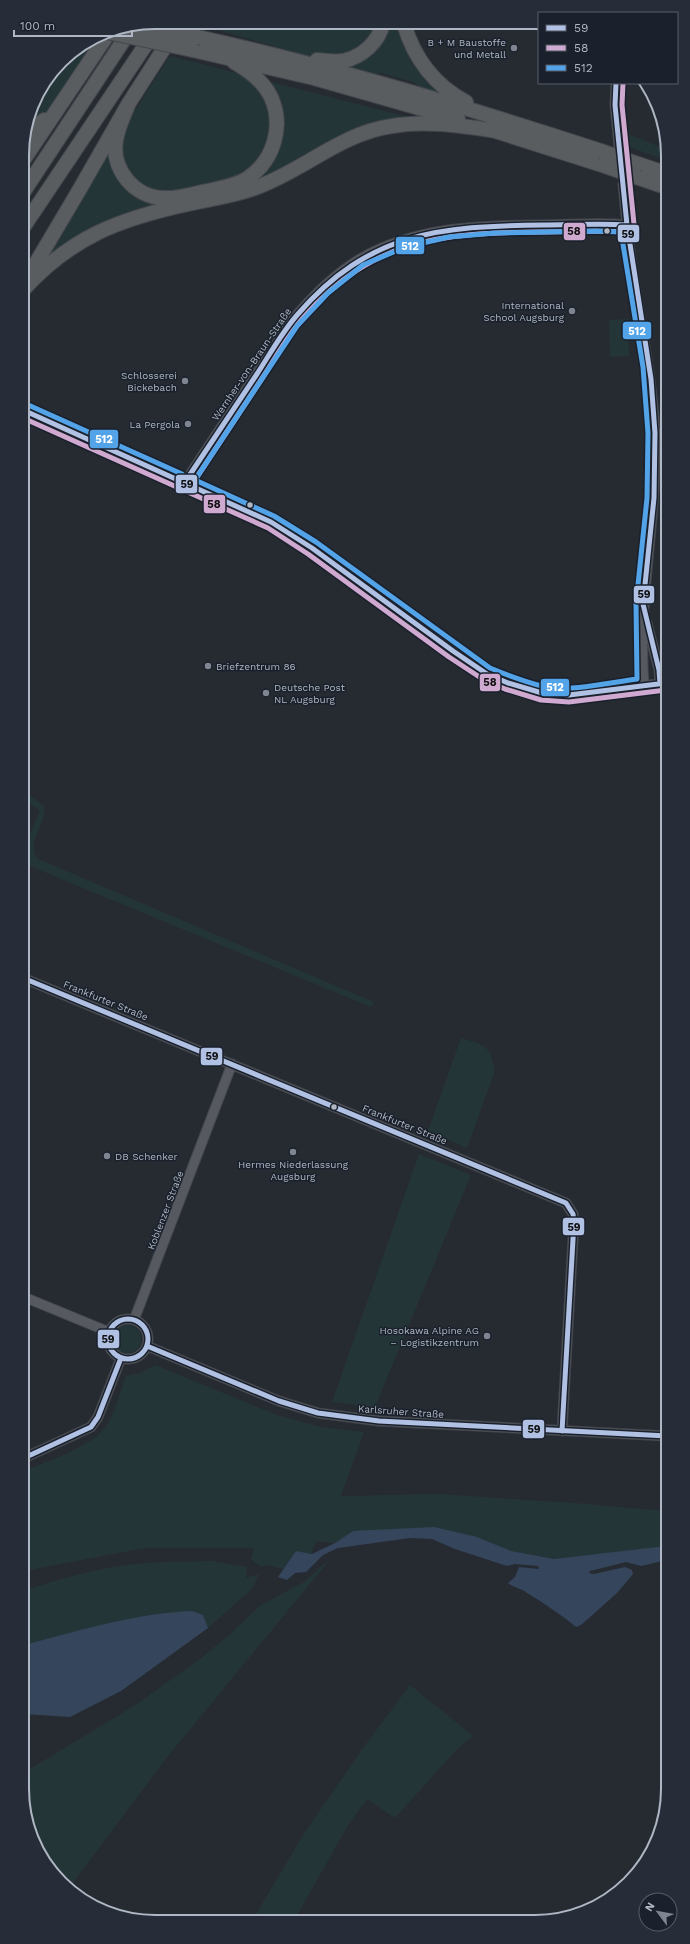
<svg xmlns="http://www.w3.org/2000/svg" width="690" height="1944" viewBox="0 0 690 1944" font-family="'Work Sans',sans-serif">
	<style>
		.green { fill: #243538 }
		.water { fill: #35455b }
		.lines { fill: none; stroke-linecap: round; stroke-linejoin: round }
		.minor-casing { stroke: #44474d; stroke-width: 11 }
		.highway-casing { stroke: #43474d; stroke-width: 16 }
		.minor { stroke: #565960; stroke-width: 9 }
		.highway { stroke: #5a5d60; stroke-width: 14 }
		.highway-bridge-casing { stroke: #43474d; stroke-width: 16; stroke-linecap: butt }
		.highway-bridge { stroke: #5a5d60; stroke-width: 14 }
		.bus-1-casing { stroke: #1a212c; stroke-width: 8 }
		.bus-2-casing { stroke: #1a212c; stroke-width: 8 }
		.bus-3-casing { stroke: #1a212c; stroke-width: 8 }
		.bus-1 { stroke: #b0c1e4; stroke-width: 5 }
		.bus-2 { stroke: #d0a9d0; stroke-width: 5 }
		.bus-3 { stroke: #53a3e8; stroke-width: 5 }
		.poi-dot { fill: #7f8691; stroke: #1a212c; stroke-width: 1.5 }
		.bus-dot { fill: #afb7c4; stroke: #1a212c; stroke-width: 1.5 }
		.labels { text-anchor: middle; stroke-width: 3; stroke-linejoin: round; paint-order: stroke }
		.poi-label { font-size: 10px; fill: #afb7c4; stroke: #1a212c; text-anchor: end }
		.street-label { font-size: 10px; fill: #afb7c4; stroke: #1a212c }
		.rim { fill: none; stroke: #afb7c4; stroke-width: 2 }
		.line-badge { stroke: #1a212c; stroke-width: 1.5 }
		.badge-label { font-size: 11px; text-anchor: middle; font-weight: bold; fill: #fff }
		.pale-badge-label { font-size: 11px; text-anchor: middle; font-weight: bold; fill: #111 }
	</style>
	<rect width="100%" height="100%" fill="#262b32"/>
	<path class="green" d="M193,23l206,1 48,71 -28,-8 -6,-5 -31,-9 -10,1z
		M88,42l5,2 -44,66 -24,25 11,-38 31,-42z
		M170,56l242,62 -63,14 -28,13 -64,38 -92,25 -119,54 78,-135z
		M628,134l37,15v11l-38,-14z
		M628,319l1,37 -19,1 -1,-37z
		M23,791l21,15c4,18 -20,34 -6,53l336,143 -3,5 -346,-143 1,-20 14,-34 -17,-11z
		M461,1038l17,5 8,5 5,6 4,17 -28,77 -39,-17z
		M419,1154l52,21 -96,232 -43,-5z
		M113 1339a14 14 0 1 1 28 0a14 14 0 1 1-28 0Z
		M155,1365l122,50 44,12 43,5 -23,64 97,-2 136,9 93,8v36l-113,12 -43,-8 -34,-14 -124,-6 -18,12 -19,-2 -5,13 -15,-3 -12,18 -17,-4 -6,2 -10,-8 3,-11h-109l-121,23v-100c21,-9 63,-23 77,-39 14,-14 18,-38 25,-56l14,-3z
		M332,1557l-164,199 -99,132c-21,-15 -39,-48 -44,-73 -3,-13 0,-29 0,-43l112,-68 64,-46 29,-24 31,-29 43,-23z
		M212,1561l35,6 -1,11 13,-4 -7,15 -44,39 -5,-13 -31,-3 -69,13 -79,22v-56c31,-11 63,-20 96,-25 30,-5 61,-4 92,-5z
		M410,1685l63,51 -15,12 -63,70 -28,-19 -20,28 -52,92h-42l50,-84 63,-91z"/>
	<path class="water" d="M434,1527l43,10 34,14 43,8 112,-13 1,1v13l-26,6 -15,-4 -36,9 -1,2 5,1 31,-7 7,3 1,4 -16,19 -36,32 -5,2c-16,-13 -32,-24 -49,-34 -6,-5 -13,-5 -19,-10l7,-6 4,-10 19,2 1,-1 -1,-2 -23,-2 -8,2 -52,-17 -23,-10 -22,-1 -72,10 -15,7 -17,17 -11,1 -8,7 -9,-3 18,-26 16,3 23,-11 18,-12z
		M192,1611l11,4 5,13 -87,63 -51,26 -46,-3v-67l4,-3c53,-14 109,-31 164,-33z"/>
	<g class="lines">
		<defs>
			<path id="minor" d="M616,83l-1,22 4,41
				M623,184c3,32 6,64 11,96 8,52 18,99 21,152 3,85 -18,169 -11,253
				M23,410l248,112 41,26 141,103 34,23 21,9 34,10 27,2 97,-12
				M655,433h11
				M185,482l106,-160c18,-22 44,-48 69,-63 55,-32 120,-34 182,-34 28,0 57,-3 85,0
				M647,623l12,47 1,14
				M23,978l543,225 7,11 1,8 -12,209
				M24,1297l85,35
				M108 1339a20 20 0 1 1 40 0a20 20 0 1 1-40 0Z
				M134,1320l98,-256
				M147,1346l132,55 39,12 61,8 288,15
				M24,1458l67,-31 7,-10 23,-59"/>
			<path id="highway" d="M404,24c10,34 30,61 62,78
				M202,38c135,30 268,70 399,113
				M193,50l121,28 144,41
				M317,60c8,1 19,2 26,1 19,-4 36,-19 40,-38
				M129,103c-5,12 -11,24 -13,37 -5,29 18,57 47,58 14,1 26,-3 39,-6 15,-3 34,-6 46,-14 26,-18 36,-52 23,-81 -7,-15 -23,-27 -37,-35
				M489,129l113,36
				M25,136l19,-16
				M22,162l88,-131
				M638,164l27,9
				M639,178l26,9
				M22,194l111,-168
				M22,229l139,-207
				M26,280l55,-93 48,-84 52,-81
				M23,290c48,-53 96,-71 165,-86 22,-5 45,-8 67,-16 48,-17 86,-55 137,-62 35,-6 70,0 105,5"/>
		</defs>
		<use href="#minor" class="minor-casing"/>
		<use href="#highway" class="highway-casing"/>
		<use href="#minor" class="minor"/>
		<use href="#highway" class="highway"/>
		<defs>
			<path id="highway-bridge" d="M141,25l61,13
				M107,32l86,18
				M601,151l37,13
				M602,165l37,13"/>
		</defs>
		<use href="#highway-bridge" class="highway-bridge-casing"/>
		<use href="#highway-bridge" class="highway-bridge"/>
		<defs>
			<path id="bus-1" d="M616,83l-1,22 12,120 24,154 4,54 -1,65 -11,106 16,66 1,14
				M23,410l248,112 41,26 141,103 34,23 21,9 34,10 27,2 97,-12
				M185,482c24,-36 48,-72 72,-108 13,-20 25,-42 41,-60 71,-82 142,-88 245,-89 28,0 56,-2 84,0
				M23,978l543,225 7,11 1,8 -12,209
				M108 1339a20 20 0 1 1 40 0a20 20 0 1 1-40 0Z
				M147,1346l132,55 39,12 61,8 288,15
				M24,1458l67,-31 7,-10 23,-59"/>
			<path id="bus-2" d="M23,418l245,110 40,26 141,103 35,23 21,9 36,11 28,2 97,-12
				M191,486c24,-36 48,-73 72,-109 13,-20 25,-42 41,-60 69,-78 136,-84 235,-85 30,0 59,-2 88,0l5,-2 2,-6 -12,-119 1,-22"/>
			<path id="bus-3" d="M595,231l26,1 22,135 5,66 -1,65 -11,106 1,75c-30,4 -64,13 -95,7 -17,-4 -35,-11 -52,-18l-174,-126 -42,-26 -79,-36 102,-154 31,-33 35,-28 42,-18 44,-10 46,-4z
				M26,404l156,70"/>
		</defs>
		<use href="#bus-1" class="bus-1-casing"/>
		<use href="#bus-2" class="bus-2-casing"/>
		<use href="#bus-3" class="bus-3-casing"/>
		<use href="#bus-1" class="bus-1"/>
		<use href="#bus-2" class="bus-2"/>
		<use href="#bus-3" class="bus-3"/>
	</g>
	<g class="poi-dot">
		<circle cx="514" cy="48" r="4"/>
		<circle cx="572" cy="311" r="4"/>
		<circle cx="185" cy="381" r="4"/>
		<circle cx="188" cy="424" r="4"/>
		<circle cx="208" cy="666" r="4"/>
		<circle cx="266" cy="693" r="4"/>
		<circle cx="293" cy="1152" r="4"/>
		<circle cx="107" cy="1156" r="4"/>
		<circle cx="487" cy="1336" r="4"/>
	</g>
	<g class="bus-dot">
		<circle cx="607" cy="231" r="3.5"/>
		<circle cx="250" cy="505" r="3.5"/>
		<circle cx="334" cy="1107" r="3.5"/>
	</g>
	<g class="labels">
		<g class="poi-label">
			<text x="506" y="46">B + M Baustoffe<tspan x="506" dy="12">und Metall</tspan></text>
			<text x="564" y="309">International<tspan x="564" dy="12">School Augsburg</tspan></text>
			<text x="177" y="379">Schlosserei<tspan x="177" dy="12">Bickebach</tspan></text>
			<text x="180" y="428">La Pergola</text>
			<text x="216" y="670" text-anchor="start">Briefzentrum 86</text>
			<text x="274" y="691" text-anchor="start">Deutsche Post<tspan x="274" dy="12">NL Augsburg</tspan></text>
			<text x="115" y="1160" text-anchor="start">DB Schenker</text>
			<text x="293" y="1168" text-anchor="middle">Hermes Niederlassung<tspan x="293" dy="12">Augsburg</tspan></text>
			<text x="479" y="1334">Hosokawa Alpine AG<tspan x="479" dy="12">– Logistikzentrum</tspan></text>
		</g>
		<g class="street-label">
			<text transform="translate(251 364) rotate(-56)" y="4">Wernher-von-Braun-Straße</text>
			<text transform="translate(106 1000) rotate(22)" y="4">Frankfurter Straße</text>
			<text transform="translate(405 1124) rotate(22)" y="4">Frankfurter Straße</text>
			<text transform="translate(165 1210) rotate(-69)" y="4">Koblenzer Straße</text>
			<text transform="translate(401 1411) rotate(4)" y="4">Karlsruher Straße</text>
		</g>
	</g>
	<path d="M0 0H690V1944H0ZM155 29H535A126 126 0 0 1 661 155V1789A126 126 0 0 1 535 1915H155A126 126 0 0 1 29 1789V155A126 126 0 0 1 155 29Z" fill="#262d38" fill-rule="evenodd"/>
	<path class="rim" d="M155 29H535A126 126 0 0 1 661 155V1789A126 126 0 0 1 535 1915H155A126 126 0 0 1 29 1789V155A126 126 0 0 1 155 29Z"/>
	<g class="line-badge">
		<rect x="563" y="222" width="23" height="19" rx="4" fill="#d0a9d0"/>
		<rect x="617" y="224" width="23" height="19" rx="4" fill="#b0c1e4"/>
		<rect x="395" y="236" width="30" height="19" rx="4" fill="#53a3e8"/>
		<rect x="622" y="321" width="30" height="19" rx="4" fill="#53a3e8"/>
		<rect x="89" y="429" width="30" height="20" rx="4" fill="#53a3e8"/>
		<rect x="175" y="474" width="23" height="20" rx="4" fill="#b0c1e4"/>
		<rect x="203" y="494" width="23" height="20" rx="4" fill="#d0a9d0"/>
		<rect x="633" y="585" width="22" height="19" rx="4" fill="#b0c1e4"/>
		<rect x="479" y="673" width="22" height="19" rx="4" fill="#d0a9d0"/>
		<rect x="540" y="678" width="30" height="19" rx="4" fill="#53a3e8"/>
		<rect x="200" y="1047" width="23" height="19" rx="4" fill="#b0c1e4"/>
		<rect x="562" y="1217" width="23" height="19" rx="4" fill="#b0c1e4"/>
		<rect x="97" y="1329" width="23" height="20" rx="4" fill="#b0c1e4"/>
		<rect x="522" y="1419" width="23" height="20" rx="4" fill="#b0c1e4"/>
	</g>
	<g class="badge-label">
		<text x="410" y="250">512</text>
		<text x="637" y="335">512</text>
		<text x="104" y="443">512</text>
		<text x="555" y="691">512</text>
	</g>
	<g class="pale-badge-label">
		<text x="574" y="235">58</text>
		<text x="628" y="238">59</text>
		<text x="187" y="488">59</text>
		<text x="214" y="508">58</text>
		<text x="644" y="598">59</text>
		<text x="490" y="686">58</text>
		<text x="212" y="1060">59</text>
		<text x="574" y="1231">59</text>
		<text x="108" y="1343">59</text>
		<text x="534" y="1433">59</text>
	</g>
	<rect x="538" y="12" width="140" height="72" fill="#1a212c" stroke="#565d69"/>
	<rect x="546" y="25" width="20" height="6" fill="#b0c1e4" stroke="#565d69"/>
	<text x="574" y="32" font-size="12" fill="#afb7c4">59</text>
	<rect x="546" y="45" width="20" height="6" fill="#d0a9d0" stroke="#565d69"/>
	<text x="574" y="52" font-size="12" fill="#afb7c4">58</text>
	<rect x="546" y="65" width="20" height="6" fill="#53a3e8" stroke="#565d69"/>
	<text x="574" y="72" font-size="12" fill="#afb7c4">512</text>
	<g transform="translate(658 1912) rotate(302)"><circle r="19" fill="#1a212c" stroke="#565d69"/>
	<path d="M0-3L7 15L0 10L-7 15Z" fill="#7f8691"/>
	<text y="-6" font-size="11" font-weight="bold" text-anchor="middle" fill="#afb7c4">N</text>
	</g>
	<path d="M14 30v6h118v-6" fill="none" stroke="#afb7c4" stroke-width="2"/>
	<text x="20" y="30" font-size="12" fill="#afb7c4" stroke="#1a212c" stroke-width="3" paint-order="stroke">100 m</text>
</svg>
